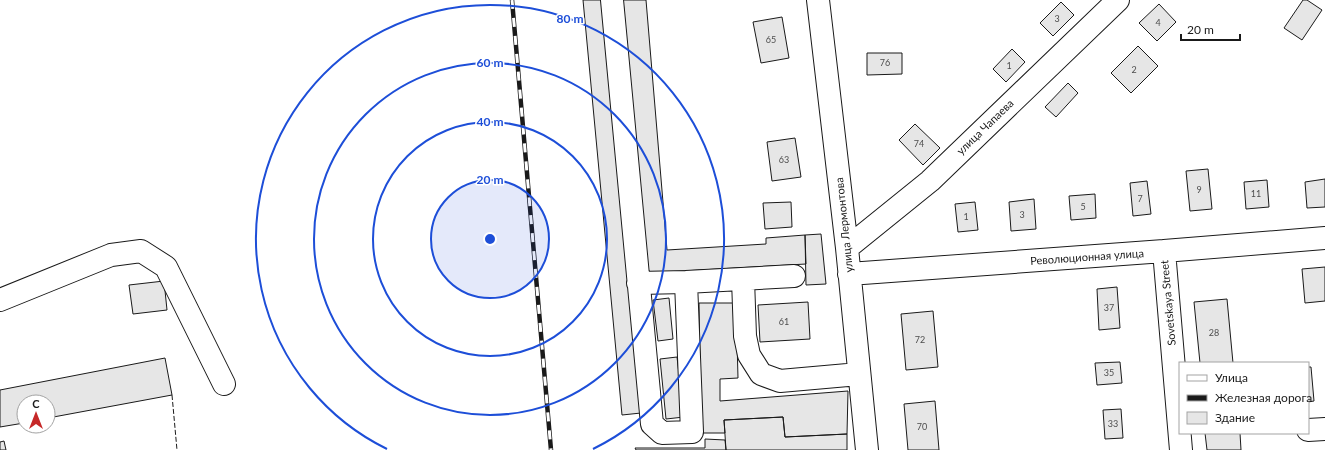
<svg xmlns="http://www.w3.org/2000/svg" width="1325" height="450" viewBox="0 0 1325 450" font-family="Lato,sans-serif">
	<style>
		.building { fill: #e6e6e6; stroke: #1a1a1a }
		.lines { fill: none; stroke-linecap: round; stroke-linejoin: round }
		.minor-casing { stroke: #1a1a1a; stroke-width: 24 }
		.minor { stroke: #fff; stroke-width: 22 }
		.rail-casing { stroke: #1a1a1a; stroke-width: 4.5 }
		.rail { stroke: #fff; stroke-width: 3; stroke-dasharray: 9; stroke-linecap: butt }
		.fence { stroke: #1a1a1a; stroke-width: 1; stroke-dasharray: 5 2; stroke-linecap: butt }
		.ring { fill: none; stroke: #1d4ed8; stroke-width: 2 }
		.labels { text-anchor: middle; stroke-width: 3; stroke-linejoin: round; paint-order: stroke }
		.number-label { font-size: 9px; fill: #4d4d4d }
		.street-label { font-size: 11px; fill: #1a1a1a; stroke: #fff }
		.centre { fill: #1d4ed8; stroke: #fff; stroke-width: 2 }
		.ring-label { font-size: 12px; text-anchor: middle; font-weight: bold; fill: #1d4ed8; stroke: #fff; stroke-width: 3; stroke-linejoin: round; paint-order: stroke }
	</style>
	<rect width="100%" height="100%" fill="#fff"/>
	<path class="building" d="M583,0h20l38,413 -19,2z
		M623,0h23l21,250 99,-6v-6l39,-3 1,29 -159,9z
		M1303,0h4l15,10 -20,30 -18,-12z
		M1061,2l13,13 -21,21 -13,-13z
		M1159,4l17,18 -19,19 -18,-18z
		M782,17l7,41 -28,5 -8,-41z
		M1138,46l20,20 -27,27 -20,-20z
		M1012,49l13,13 -19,20 -13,-13z
		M867,53h35v21l-35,1z
		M1068,83l10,10 -22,24 -11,-10z
		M915,124l25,24 -17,17 -24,-25z
		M795,138l6,39 -29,4 -5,-39z
		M1208,169l4,40 -22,2 -4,-40z
		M1325,179v28l-18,1 -2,-26z
		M1267,180l2,27 -23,2 -2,-27z
		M1147,181l4,33 -18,2 -3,-33z
		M1095,194l1,24 -25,2 -2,-24z
		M1034,199l2,30 -25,2 -2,-29z
		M791,202l1,25 -27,2 -2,-26z
		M975,202l3,28 -20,2 -3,-28z
		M821,234l5,50 -20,1 -1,-50z
		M1325,267v34l-20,2 -3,-34z
		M164,281l3,29 -34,4 -4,-29z
		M1117,287l3,41 -21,2 -2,-41z
		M669,298l4,41 -15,2 -5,-41z
		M1227,299l6,64h-33l-6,-61z
		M808,302l2,37 -50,3 -2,-37z
		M699,303h37l2,75 -18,1v22l128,-10 -1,43 -62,3 -2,-20 -59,3 1,13h-24z
		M933,311l5,56 -32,3 -5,-56z
		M677,357l7,60 -18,2 -6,-60z
		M165,358l7,37 -124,23v-16h-24v21l-24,4v-37z
		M1120,362l2,21 -25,2 -2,-22z
		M1308,367h3l3,34 -6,1z
		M935,401l4,49h-31l-4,-46z
		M1121,409l2,29 -18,1 -2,-29z
		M783,417l2,20 62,-3v16h-121l-2,-30z
		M1205,433h35l1,17h-34z
		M705,439l20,1 1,10h-90l-1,-2h70z
		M4,441l2,9h-6v-8z"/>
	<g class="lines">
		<defs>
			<path id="minor" d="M612,0l40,424 10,9 30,-1 -6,-150
				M818,0l29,248 20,202
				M847,248l83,-67 188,-181
				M1164,251l17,199
				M849,274l315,-23 161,-13
				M743,279l2,57 4,19 12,19 19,7 79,-7
				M638,283l48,-1 108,-6
				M0,300l111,-45 30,-4 25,16 58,117
				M1308,430l17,-1"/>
		</defs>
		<use href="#minor" class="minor-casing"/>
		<use href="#minor" class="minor"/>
		<defs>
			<path id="rail" d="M512,0l39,450"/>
		</defs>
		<use href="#rail" class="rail-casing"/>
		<use href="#rail" class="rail"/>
		<path class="fence" d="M172,395l5,55"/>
	</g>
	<circle cx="490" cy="239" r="59" fill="#1d4ed8" fill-opacity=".12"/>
	<g class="ring">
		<circle cx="490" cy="239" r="59"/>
		<circle cx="490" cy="239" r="117"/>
		<circle cx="490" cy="239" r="176"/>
		<path d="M387 449A234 234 0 1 1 593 449"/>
	</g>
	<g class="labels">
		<g class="number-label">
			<text x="1057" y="22">3</text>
			<text x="1158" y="26">4</text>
			<text x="771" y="43">65</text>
			<text x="885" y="66">76</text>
			<text x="1009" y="69">1</text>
			<text x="1134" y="73">2</text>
			<text x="919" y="147">74</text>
			<text x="784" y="163">63</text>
			<text x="1199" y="193">9</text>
			<text x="1256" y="197">11</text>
			<text x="1140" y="202">7</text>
			<text x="1083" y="210">5</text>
			<text x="1022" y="218">3</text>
			<text x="966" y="220">1</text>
			<text x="1109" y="311">37</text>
			<text x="784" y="325">61</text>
			<text x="1214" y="336">28</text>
			<text x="920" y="343">72</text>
			<text x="1109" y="376">35</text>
			<text x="1113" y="427">33</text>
			<text x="922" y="430">70</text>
		</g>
		<g class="street-label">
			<text transform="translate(985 127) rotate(-44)" y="4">улица Чапаева</text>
			<text transform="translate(844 225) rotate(-96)" y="4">улица Лермонтова</text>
			<text transform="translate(1087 257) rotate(-4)" y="4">Революционная улица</text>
			<text transform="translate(1168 303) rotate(-95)" y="4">Sovetskaya Street</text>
		</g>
	</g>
	<circle cx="490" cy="239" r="6" class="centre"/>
	<g class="ring-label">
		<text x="570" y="23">80 m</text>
		<text x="490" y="67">60 m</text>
		<text x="490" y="126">40 m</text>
		<text x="490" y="184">20 m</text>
	</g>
	<rect x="1179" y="362" width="130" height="72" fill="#ffffff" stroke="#a3a3a3"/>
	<rect x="1187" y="375" width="20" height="6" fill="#ffffff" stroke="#a3a3a3"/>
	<text x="1215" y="382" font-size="12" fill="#1a1a1a">Улица</text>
	<rect x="1187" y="395" width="20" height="6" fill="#1a1a1a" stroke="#a3a3a3"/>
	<text x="1215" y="402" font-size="12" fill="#1a1a1a">Железная дорога</text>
	<rect x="1187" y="412" width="20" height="12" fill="#e6e6e6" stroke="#a3a3a3"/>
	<text x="1215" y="422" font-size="12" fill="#1a1a1a">Здание</text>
	<g transform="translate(36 414)"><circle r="19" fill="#ffffff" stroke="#a3a3a3"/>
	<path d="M0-3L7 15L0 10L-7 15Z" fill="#c62828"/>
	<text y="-6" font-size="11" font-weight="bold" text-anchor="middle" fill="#1a1a1a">С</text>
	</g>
	<path d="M1181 34v6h59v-6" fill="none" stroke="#1a1a1a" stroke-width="2"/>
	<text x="1187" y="34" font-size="12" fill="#1a1a1a" stroke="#ffffff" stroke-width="3" paint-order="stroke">20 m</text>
</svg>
